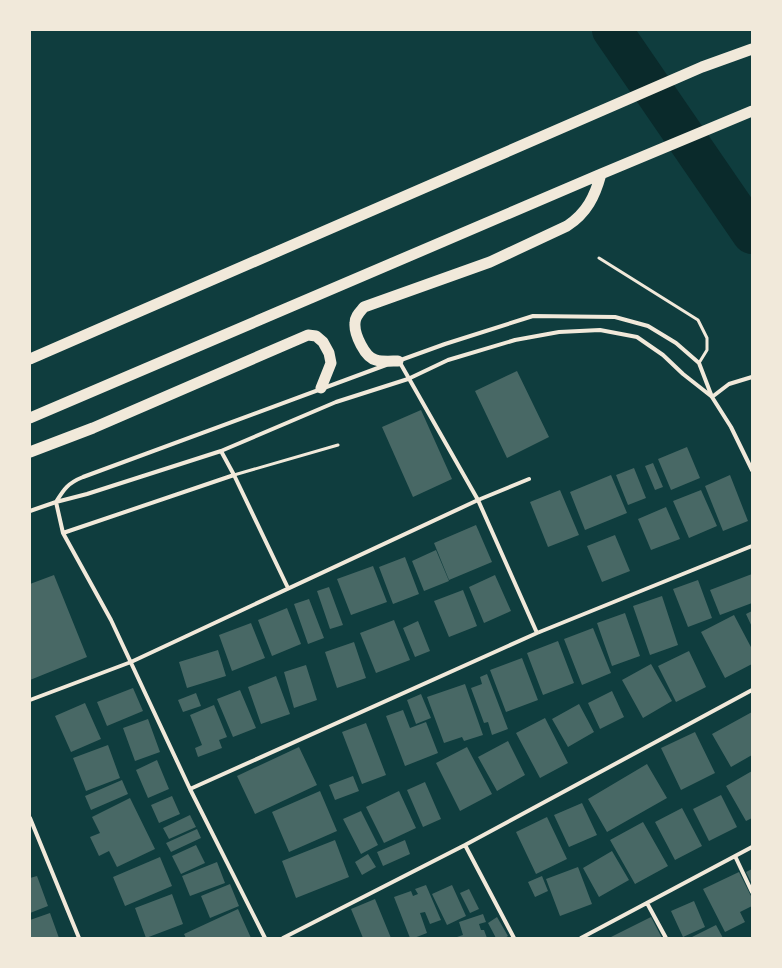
<svg xmlns="http://www.w3.org/2000/svg" width="782" height="968" viewBox="0 0 782 968" font-family="'Varela Round',sans-serif">
	<style>
		.lines { fill: none; stroke-linecap: round; stroke-linejoin: round }
		.river { stroke: #0a2a2b; stroke-width: 40 }
		.building { fill: #486865 }
		.service { stroke: #f1e9da; stroke-width: 3 }
		.minor { stroke: #f1e9da; stroke-width: 4 }
		.trunk { stroke: #f1e9da; stroke-width: 11 }
	</style>
	<rect width="100%" height="100%" fill="#0f3d3e"/>
	<g class="lines">
		<path class="river" d="M612,30l140,204"/>
	</g>
	<path class="building" d="M517,371l32,66 -42,21 -32,-67z
		M421,410l31,69 -39,18 -31,-70z
		M687,447l13,31 -29,12 -13,-31z
		M653,463l10,24 -8,3 -10,-24z
		M634,468l12,30 -18,7 -12,-30z
		M611,475l16,38 -42,17 -15,-38z
		M730,475l18,46 -25,10 -18,-45z
		M560,490l19,45 -31,12 -18,-45z
		M701,490l16,36 -28,12 -16,-37z
		M666,507l14,32 -29,11 -13,-31z
		M476,525l16,37 -43,18 -15,-37z
		M615,535l15,36 -28,11 -15,-36z
		M436,550l13,31 -25,10 -12,-30z
		M405,557l14,37 -26,10 -14,-37z
		M373,566l14,36 -36,13 -14,-36z
		M752,574v29l-32,12 -10,-25z
		M54,575l33,82 -57,23v-96z
		M495,575l16,36 -27,12 -15,-36z
		M698,580l14,38 -24,9 -15,-38z
		M329,587l14,38 -13,4 -13,-38z
		M463,590l14,36 -28,11 -15,-36z
		M662,596l16,49 -28,10 -17,-49z
		M309,599l15,39 -16,6 -14,-40z
		M287,608l14,36 -29,12 -14,-36z
		M752,611v16l-6,-13z
		M625,613l15,43 -28,10 -15,-43z
		M734,615l18,34v15l-27,14 -24,-46z
		M394,620l16,40 -34,13 -16,-40z
		M418,621l12,30 -15,6 -12,-29z
		M251,623l14,35 -33,13 -13,-36z
		M593,628l18,45 -29,12 -18,-46z
		M558,641l16,42 -31,12 -16,-42z
		M354,642l12,36 -29,10 -12,-36z
		M218,650l8,26 -39,12 -8,-26z
		M689,651l17,36 -30,15 -18,-36z
		M522,658l16,42 -32,12 -16,-42z
		M651,664l21,37 -29,17 -21,-38z
		M306,665l11,35 -23,8 -10,-36z
		M487,674l21,55 -16,6 -4,-13 -4,1 -13,-35 11,-4 -2,-7z
		M276,676l14,38 -29,10 -13,-37z
		M465,684l18,51 -19,6 -2,-4 -18,6 -17,-46z
		M133,688l10,23 -36,15 -10,-24z
		M240,690l16,38 -23,9 -16,-38z
		M612,691l12,26 -24,12 -12,-26z
		M196,693l5,13 -18,6 -5,-12z
		M421,694l10,24 -15,6 -9,-24z
		M85,703l16,36 -30,13 -16,-36z
		M579,704l15,28 -26,15 -16,-28z
		M214,705l13,32 -8,3 3,8 -24,9 -3,-9 7,-3 -12,-30z
		M403,710l7,18 16,-6 12,31 -33,13 -19,-50z
		M752,712v43l-21,12 -19,-33z
		M545,718l23,45 -28,15 -24,-45z
		M148,719l12,33 -25,9 -12,-33z
		M366,723l20,52 -24,9 -20,-52z
		M695,732l20,41 -34,17 -20,-42z
		M508,741l17,34 -28,16 -19,-34z
		M108,745l12,33 -34,13 -13,-33z
		M299,747l18,38 -62,29 -18,-38z
		M467,747l25,47 -32,17 -24,-48z
		M157,760l12,29 -21,9 -12,-28z
		M647,764l20,34 -60,34 -19,-33z
		M752,771v47l-6,3 -20,-35z
		M353,776l6,15 -24,9 -6,-15z
		M122,780l6,14 -37,16 -6,-14z
		M425,782l16,37 -18,8 -16,-37z
		M320,791l17,40 -48,21 -17,-40z
		M399,791l17,37 -32,15 -18,-36z
		M721,795l16,32 -28,14 -16,-32z
		M172,796l8,18 -21,9 -8,-18z
		M130,798l25,51 -38,18 -8,-16 -10,5 -9,-19 10,-4 -8,-16z
		M582,803l15,32 -28,12 -15,-32z
		M682,808l20,38 -27,14 -20,-38z
		M361,811l17,34 -17,9 -18,-35z
		M190,815l6,12 -27,12 -6,-11z
		M547,817l20,42 -31,15 -20,-42z
		M643,822l25,44 -33,18 -25,-44z
		M197,829l4,9 -30,14 -5,-9z
		M335,840l14,37 -53,21 -14,-37z
		M405,840l5,14 -27,12 -6,-14z
		M196,845l9,18 -24,11 -9,-18z
		M612,851l17,29 -30,17 -16,-29z
		M368,854l8,13 -14,8 -7,-13z
		M160,857l12,29 -47,20 -12,-29z
		M217,862l8,21 -35,13 -8,-20z
		M578,867l14,37 -32,12 -14,-37z
		M752,869v15l-6,-12z
		M739,872l13,26v8l-12,6 5,10 -20,10 -22,-43z
		M37,876l11,30 -18,7v-35z
		M542,876l6,15 -13,6 -7,-15z
		M230,884l9,22 -29,12 -9,-22z
		M426,885l15,35 -11,4 -5,-12 -5,1 7,20 -13,5h-4l-16,-41 17,-6 2,5 5,-2 -3,-5z
		M452,885l14,31 -19,9 -15,-31z
		M469,889l10,20 -9,4 -10,-20z
		M172,894l11,30 -37,14 -11,-30z
		M375,899l16,39h-28l-12,-29z
		M694,901l11,26 -22,10 -12,-26z
		M238,909l13,29h-65l-2,-4z
		M50,913l9,25h-29v-18z
		M483,914l3,8 -7,2 2,6h3l3,8h-29l-1,-1 6,-2 -4,-13z
		M497,917l11,19 -3,2h-9l-8,-15z
		M651,917l11,21h-53z
		M716,925l7,13h-33z"/>
	<g class="lines">
		<path class="service" d="M599,258l99,62 9,18v12l-8,13
			M234,475l104,-30"/>
		<path class="minor" d="M398,361l47,-17 88,-28 82,1 33,9 28,17 23,20 13,34 19,30 21,43
			M399,361l79,139 59,133
			M712,397l17,-13 23,-7
			M221,451l13,24 54,113
			M30,511l26,-9 31,-8 134,-43 115,-49 72,-23 40,-19 67,-20 44,-8 41,-2 37,7 26,18 20,19 28,22
			M63,533l171,-58
			M30,700l101,-38 347,-162 51,-21
			M190,789l347,-156 215,-87
			M30,818l49,120
			M465,845l49,93
			M735,856l17,36
			M647,903l19,35
			M265,938l-75,-149 -79,-169 -48,-87 -7,-31c8,-13 12,-19 27,-25l303,-112
			M283,938l182,-93 287,-155
			M581,938l171,-91"/>
		<path class="trunk" d="M30,359l672,-292 50,-18
			M398,361c-6,0 -16,1 -22,-1 -11,-2 -22,-26 -21,-37 0,-7 5,-11 9,-16l126,-45 77,-36c20,-13 28,-30 34,-52
			M30,418l571,-244 151,-63
			M30,452l63,-24 215,-93 8,1 7,6 6,11 2,10 -10,25"/>
	</g>
	<rect width="782" height="968" fill="none" stroke="#f1e9da" stroke-width="62"/>
</svg>
